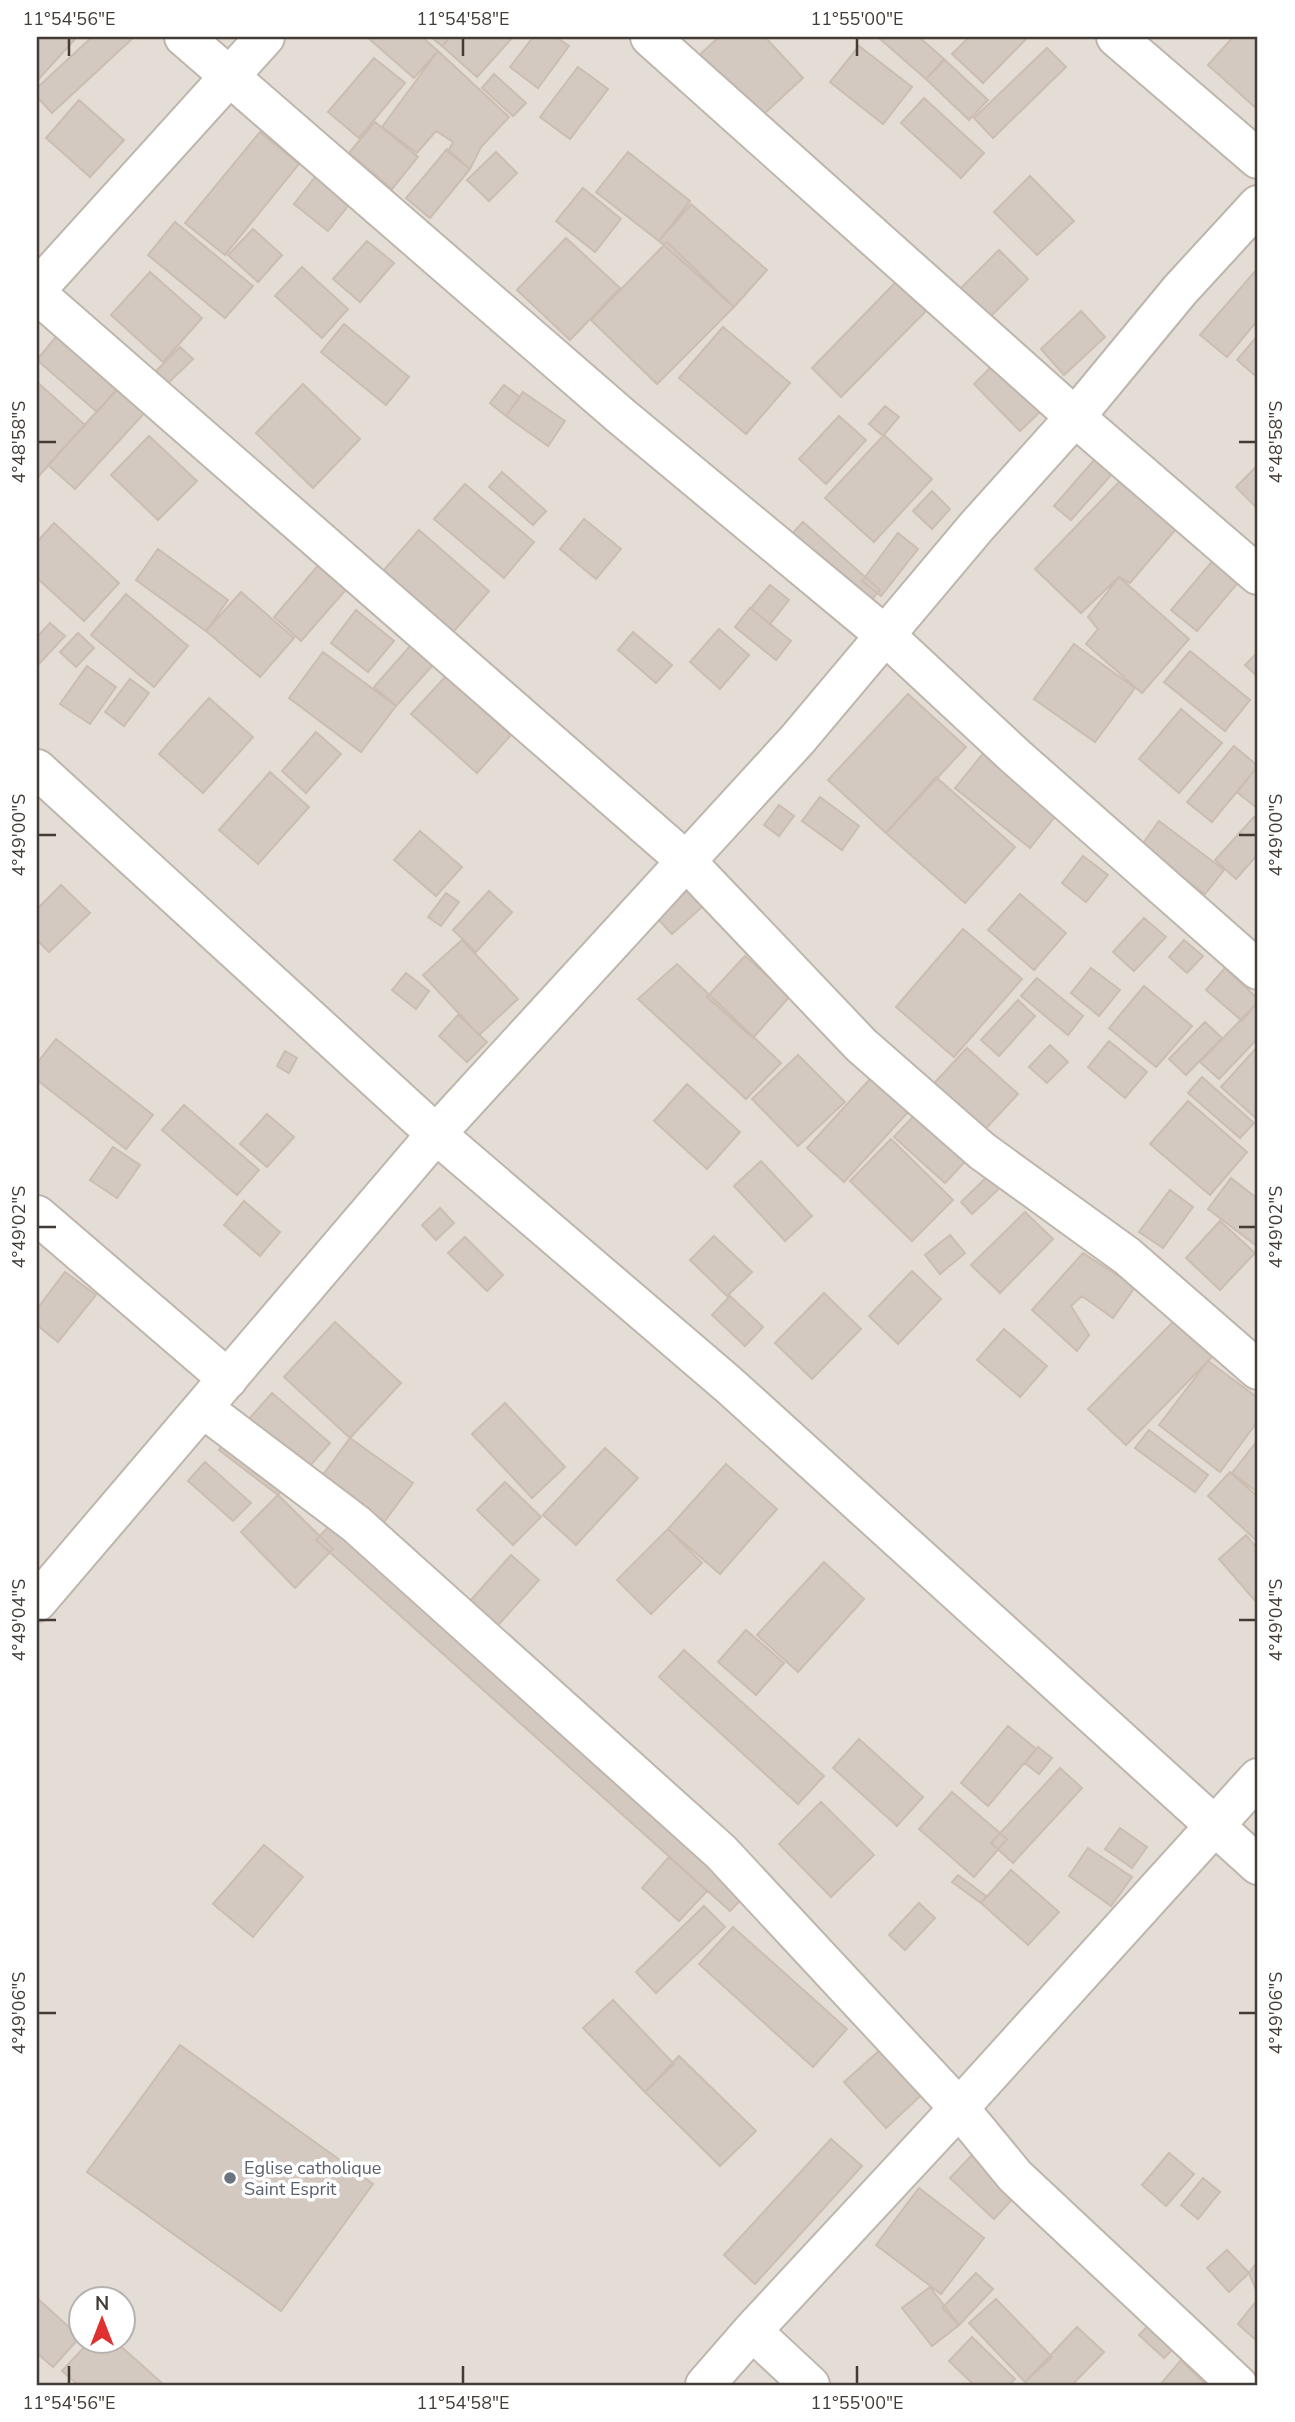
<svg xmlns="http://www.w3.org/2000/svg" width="1295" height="2422" viewBox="0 0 1295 2422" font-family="'Nunito Sans',sans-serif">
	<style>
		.residential { fill: #e4ddd5; fill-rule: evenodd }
		.building { fill: #d4c9c0; stroke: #cbbdb1; stroke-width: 2 }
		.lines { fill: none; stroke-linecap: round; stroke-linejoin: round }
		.minor-casing { stroke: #beb5ad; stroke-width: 42 }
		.minor { stroke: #fff; stroke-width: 38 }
		.ticks { fill: none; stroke: #433c36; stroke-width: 2.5 }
		.worship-dot { fill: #6b7280; stroke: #fff; stroke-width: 2.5 }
		.labels { text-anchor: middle; stroke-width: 7; stroke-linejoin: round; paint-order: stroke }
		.worship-label { font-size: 18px; fill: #5b616d; stroke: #fff; text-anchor: start }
		.neatline { fill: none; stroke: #433c36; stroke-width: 2.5 }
		.ticks-label { font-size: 18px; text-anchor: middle; fill: #433c36 }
	</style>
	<rect width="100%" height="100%" fill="#f1ece6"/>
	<path class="residential" d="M37,37h1221v2348h-1221zM80,2300h42v42h-42z"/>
	<path class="building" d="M37,37h40l-40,44z
		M92,37l41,1 -81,75 -15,-16v-9z
		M367,37h55l16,14 -24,27z
		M431,37h19l-8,9z
		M450,37h63l-36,40 -35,-31z
		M533,37h23l13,9 -31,42 -28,-21z
		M719,37h46l38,41 -48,44 -59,-64z
		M881,37h38l25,22 -18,20 -47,-41z
		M969,37h59l-45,46 -31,-29z
		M1233,37h25v73l-50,-45z
		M859,46l53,41 -29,37 -53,-42z
		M1047,48l19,19 -73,71 -19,-20z
		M438,51l71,66 -28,30 -11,22 -22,-17 5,-10 -17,-11 -19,22 -35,-26z
		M374,58l31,25 -46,55 -31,-26z
		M945,60l43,40 -19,20 -43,-41z
		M578,67l30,22 -38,50 -30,-22z
		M494,74l32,29 -13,13 -31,-28z
		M924,98l60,55 -23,25 -60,-55z
		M79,100l45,40 -34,37 -44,-39z
		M375,122l43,35 -26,32 -43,-36z
		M260,132l39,32 -74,91 -40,-32z
		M447,149l23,20 -40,49 -24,-20z
		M496,152l21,21 -28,28 -22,-21z
		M628,152l62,49 -31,40 -63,-49z
		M333,154l35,27 -40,50 -34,-27z
		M1030,176l44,45 -37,34 -43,-43z
		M583,188l38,31 -26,33 -39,-31z
		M691,204l76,66 -33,37 -75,-66z
		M175,222l78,64 -28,32 -77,-63z
		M253,229l29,26 -24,27 -30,-27z
		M566,238l54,50 -50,52 -53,-50z
		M367,241l27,22 -34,39 -27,-23z
		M667,242l67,65 -77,77 -66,-64z
		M999,250l29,29 -39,39 -29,-29z
		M302,267l46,42 -26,29 -47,-42z
		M1258,268v52l-31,37 -27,-22z
		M150,272l52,46 -39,44 -52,-47z
		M896,282l30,29 -85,86 -29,-29z
		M1081,311l24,26 -41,38 -23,-26z
		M344,324l65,53 -23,28 -65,-53z
		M723,327l67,56 -44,51 -67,-56z
		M60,332l61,53 -24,27 -60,-52z
		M1258,335v43l-21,-18z
		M180,347l13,12 -28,27 -12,-12z
		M996,362l47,47 -23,22 -46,-47z
		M37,382l48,43 -48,53z
		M303,384l57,55 -47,49 -57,-55z
		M121,385l27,24 -73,80 -27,-24z
		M504,385l16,12 -14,19 -16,-13z
		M523,392l42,29 -17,25 -42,-30z
		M885,406l14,11 -16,19 -14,-12z
		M839,416l27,24 -40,44 -27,-25z
		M884,435l48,44 -58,63 -49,-44z
		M149,436l48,45 -39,39 -47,-45z
		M1095,459l17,15 -41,46 -17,-14z
		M1258,465v44l-22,-22z
		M502,472l44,39 -13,14 -44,-38z
		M1119,482l58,46 -47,55 -11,-6 -38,36 -46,-44z
		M465,484l69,58 -30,36 -70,-59z
		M932,491l18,18 -18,20 -19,-18z
		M584,519l37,30 -25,30 -36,-30z
		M803,522l77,68 -14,16 -77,-69z
		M54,523l65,60 -35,38 -47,-43v-36z
		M419,530l70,61 -36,41 -70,-61z
		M898,533l20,16 -37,47 -19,-15z
		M158,549l70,51 -22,31 -70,-51z
		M1216,557l26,21 -45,53 -26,-21z
		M322,561l28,24 -49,56 -27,-24z
		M1119,577l70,62 -47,54 -56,-49 12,-15 -10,-12z
		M770,585l19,15 -19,24 -19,-16z
		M241,592l53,46 -34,39 -54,-46z
		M126,594l62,52 -34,41 -63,-52z
		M750,608l41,33 -15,19 -41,-33z
		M356,610l38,31 -26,31 -37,-29z
		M50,623l15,13 -28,30v-29z
		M719,629l30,26 -29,34 -30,-27z
		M633,632l39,33 -16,18 -38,-33z
		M78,633l16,15 -18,19 -16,-15z
		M419,636l22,20 -45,50 -22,-19z
		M1074,644l61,44 -40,54 -61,-43z
		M1190,651l60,49 -25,31 -61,-49z
		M323,652l73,54 -35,46 -72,-54z
		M1258,652v25l-13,-12z
		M87,666l29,21 -26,37 -30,-20z
		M446,676l65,59 -34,38 -66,-59z
		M130,679l19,14 -25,33 -19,-14z
		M908,694l58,53 -80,86 -58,-53z
		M209,698l44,39 -50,56 -44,-39z
		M1181,709l41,34 -43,50 -40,-34z
		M316,732l25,22 -35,39 -24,-22z
		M1234,746l24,20 -46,56 -25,-20z
		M986,750l75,59 -31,39 -75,-60z
		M1258,766v43l-21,-17z
		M270,772l39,35 -51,57 -39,-34z
		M936,777l79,70 -50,56 -79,-70z
		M820,797l39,29 -17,24 -40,-29z
		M779,805l15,11 -15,20 -15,-11z
		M1254,817l4,4v33l-22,25 -21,-19z
		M1159,821l65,49 -19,24 -64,-48z
		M420,831l42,36 -26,29 -42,-36z
		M1083,856l25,19 -22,27 -24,-19z
		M61,885l29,28 -41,39 -12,-12v-31z
		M689,889l15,16 -32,29 -15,-16z
		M489,891l23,21 -36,40 -23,-22z
		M446,893l13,9 -18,24 -13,-9z
		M1020,894l46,39 -32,37 -46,-40z
		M1144,918l22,19 -32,34 -21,-19z
		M963,929l59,50 -68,78 -58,-50z
		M462,940l56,59 -39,36 -56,-60z
		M1184,940l19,16 -16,17 -18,-16z
		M745,956l45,40 -37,42 -46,-41z
		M677,964l104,99 -35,36 -108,-100z
		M1091,968l29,22 -21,26 -28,-23z
		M1225,968l33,31v3l-16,19 -36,-31z
		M406,973l23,18 -13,18 -24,-19z
		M1037,978l46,38 -15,19 -47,-39z
		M1144,986l48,40 -36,41 -47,-39z
		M1018,1000l17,16 -36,40 -18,-16z
		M1258,1002v36l-39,41 -19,-17z
		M458,1015l29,27 -20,20 -28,-26z
		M1205,1022l17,16 -36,37 -17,-16z
		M56,1039l97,76 -27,34 -89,-69v-17z
		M1109,1041l38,31 -22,26 -37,-31z
		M1050,1045l18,17 -21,21 -18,-16z
		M1258,1046v74l-37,-33z
		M967,1048l51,46 -42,45 -51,-46z
		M285,1051l12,7 -8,15 -12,-7z
		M798,1055l47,47 -47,44 -46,-47z
		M881,1067l37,34 -74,81 -37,-34z
		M1202,1077l52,46 -14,15 -52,-45z
		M687,1084l53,48 -33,37 -53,-48z
		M1188,1101l59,51 -37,43 -60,-51z
		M184,1105l75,65 -22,25 -75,-65z
		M923,1106l51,46 -29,31 -51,-46z
		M267,1114l27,23 -27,30 -27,-23z
		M891,1139l62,61 -41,41 -62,-60z
		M113,1147l27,18 -23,33 -27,-18z
		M761,1161l51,55 -27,25 -51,-55z
		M991,1173l12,12 -31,29 -11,-12z
		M1231,1178l27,21v48l-50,-38z
		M1170,1190l23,17 -30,41 -24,-16z
		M244,1201l36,31 -20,24 -36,-31z
		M440,1208l14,15 -18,17 -14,-15z
		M1025,1212l28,27 -53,54 -29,-28z
		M1220,1221l35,32 -35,37 -34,-32z
		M950,1235l15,18 -25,21 -15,-19z
		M714,1236l38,36 -25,24 -37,-36z
		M465,1237l38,38 -16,16 -39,-38z
		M1083,1253l52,34 -22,31 -31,-22 -11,10 18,29 -12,16 -45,-41z
		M912,1271l29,28 -43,45 -29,-28z
		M65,1272l31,23 -38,47 -21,-17v-16z
		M824,1293l37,36 -49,50 -37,-36z
		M730,1296l33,31 -18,19 -33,-31z
		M1175,1320l38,36 -87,89 -38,-36z
		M335,1322l66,61 -51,55 -66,-61z
		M1004,1329l43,37 -27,31 -43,-37z
		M1208,1361l50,37v23l-38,51 -61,-47z
		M272,1393l58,50 -24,27 -58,-50z
		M505,1403l60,64 -33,31 -60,-64z
		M1149,1430l59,45 -13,17 -60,-44z
		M227,1438l60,46 -9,11 -59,-45z
		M350,1438l63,45 -40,54 -62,-46z
		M1258,1440v48l-2,3 -24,-18z
		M605,1448l33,30 -62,67 -33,-30z
		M205,1462l46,41 -18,18 -45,-40z
		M726,1464l51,45 -57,65 -52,-45z
		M1230,1472l28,25v45l-50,-46z
		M505,1482l36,35 -28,28 -36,-35z
		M278,1495l55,54 -38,39 -54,-56z
		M335,1520l414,371 -19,20 -414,-371z
		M668,1529l34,34 -51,51 -34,-34z
		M1246,1535l12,14v55l-39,-45z
		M511,1555l28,25 -50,55 -27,-25z
		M824,1562l40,37 -66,73 -41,-37z
		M746,1630l38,33 -28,32 -38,-33z
		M684,1650l140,126 -26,28 -139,-127z
		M1008,1726l28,23 -48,57 -27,-23z
		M859,1739l64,58 -26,29 -64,-58z
		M1038,1747l14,11 -13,16 -14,-11z
		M1060,1768l22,20 -69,75 -22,-20z
		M952,1792l55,47 -33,38 -55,-48z
		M821,1802l53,53 -43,42 -52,-53z
		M1120,1828l27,19 -15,21 -27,-19z
		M264,1845l39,32 -50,60 -40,-33z
		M1088,1848l44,29 -21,29 -42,-30z
		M669,1857l38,34 -28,30 -37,-33z
		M1011,1870l48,42 -31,33 -47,-42z
		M958,1875l28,21 -5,7 -29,-21z
		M919,1903l16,15 -30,32 -16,-15z
		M704,1906l21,21 -69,66 -20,-21z
		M733,1927l114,102 -34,38 -114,-103z
		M613,2000l61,64 -29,28 -62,-64z
		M889,2042l41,45 -44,41 -42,-46z
		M180,2045l193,139 -92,127 -194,-139z
		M679,2056l77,75 -36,35 -75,-74z
		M831,2139l31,27 -107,118 -31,-29z
		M975,2152l44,40 -25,27 -44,-41z
		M1169,2153l25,21 -28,32 -24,-21z
		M1203,2178l17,14 -22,27 -17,-14z
		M919,2188l65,50 -43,56 -65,-49z
		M1227,2250l22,23 -20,19 -22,-24z
		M1258,2261v34l-9,-22z
		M976,2273l17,16 -34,36 -17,-17z
		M930,2287l29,38 -27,21 -30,-38z
		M37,2298l43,39 -27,30 -16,-14z
		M996,2299l56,58 -27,25 -56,-59z
		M1258,2299v43l-20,-18z
		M1149,2325l24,24 -9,9 -25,-23z
		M1077,2327l27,25 -32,33h-43l-4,-3z
		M972,2337l43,42 -6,6h-35l-25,-24z
		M89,2342h27l48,43h-86l-16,-14z
		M1181,2360l25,25h-46z"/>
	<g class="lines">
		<defs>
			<path id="minor" d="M184,37l437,379 265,220 129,120 243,214
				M650,37l425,380 183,158
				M1116,37l142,122
				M37,289l228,-252
				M37,294l648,566 176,185 121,106 145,105 131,114
				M37,769l399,365 293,251 529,480
				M37,1215l191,164
				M204,1409l152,115 365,328 238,256 56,68 223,209
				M37,1602l399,-468 361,-394 180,-214 98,-109 105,-127 78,-85
				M752,2331l58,54
				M705,2385l47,-54 207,-223 299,-330"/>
		</defs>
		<use href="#minor" class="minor-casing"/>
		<use href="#minor" class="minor"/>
	</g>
	<path class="ticks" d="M69,38v18M463,38v18M857,38v18M38,442h18M1239,442h17M38,835h18M1239,835h17M38,1227h18M1239,1227h17M38,1620h18M1239,1620h17M38,2013h18M1239,2013h17M69,2366v18M463,2366v18M857,2366v18"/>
	<circle class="worship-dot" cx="230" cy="2178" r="7"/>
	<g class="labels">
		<g class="worship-label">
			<text x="244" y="2174">Eglise catholique<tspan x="244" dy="21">Saint Esprit</tspan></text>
		</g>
	</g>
	<rect width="1295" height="2422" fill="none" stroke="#ffffff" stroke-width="77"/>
	<g transform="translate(102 2320)"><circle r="33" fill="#ffffff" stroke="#b4b1af" stroke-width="2"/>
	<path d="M0-5L12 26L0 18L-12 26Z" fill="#df312f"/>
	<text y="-10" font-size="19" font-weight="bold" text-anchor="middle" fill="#433c36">N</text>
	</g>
	<rect x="38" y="38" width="1218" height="2346" class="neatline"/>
	<g class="ticks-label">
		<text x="69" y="25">11°54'56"E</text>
		<text x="463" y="25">11°54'58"E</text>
		<text x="857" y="25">11°55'00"E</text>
		<text transform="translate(19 442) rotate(-90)" y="6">4°48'58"S</text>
		<text transform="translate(1276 442) rotate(-90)" y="6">4°48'58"S</text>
		<text transform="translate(19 835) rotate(-90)" y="6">4°49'00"S</text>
		<text transform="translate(1276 835) rotate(-90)" y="6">4°49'00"S</text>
		<text transform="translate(19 1227) rotate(-90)" y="6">4°49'02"S</text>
		<text transform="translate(1276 1227) rotate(-90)" y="6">4°49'02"S</text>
		<text transform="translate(19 1620) rotate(-90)" y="6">4°49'04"S</text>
		<text transform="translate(1276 1620) rotate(-90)" y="6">4°49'04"S</text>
		<text transform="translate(19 2013) rotate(-90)" y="6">4°49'06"S</text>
		<text transform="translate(1276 2013) rotate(-90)" y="6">4°49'06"S</text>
		<text x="69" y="2409">11°54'56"E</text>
		<text x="463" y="2409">11°54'58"E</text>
		<text x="857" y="2409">11°55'00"E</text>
	</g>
</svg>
